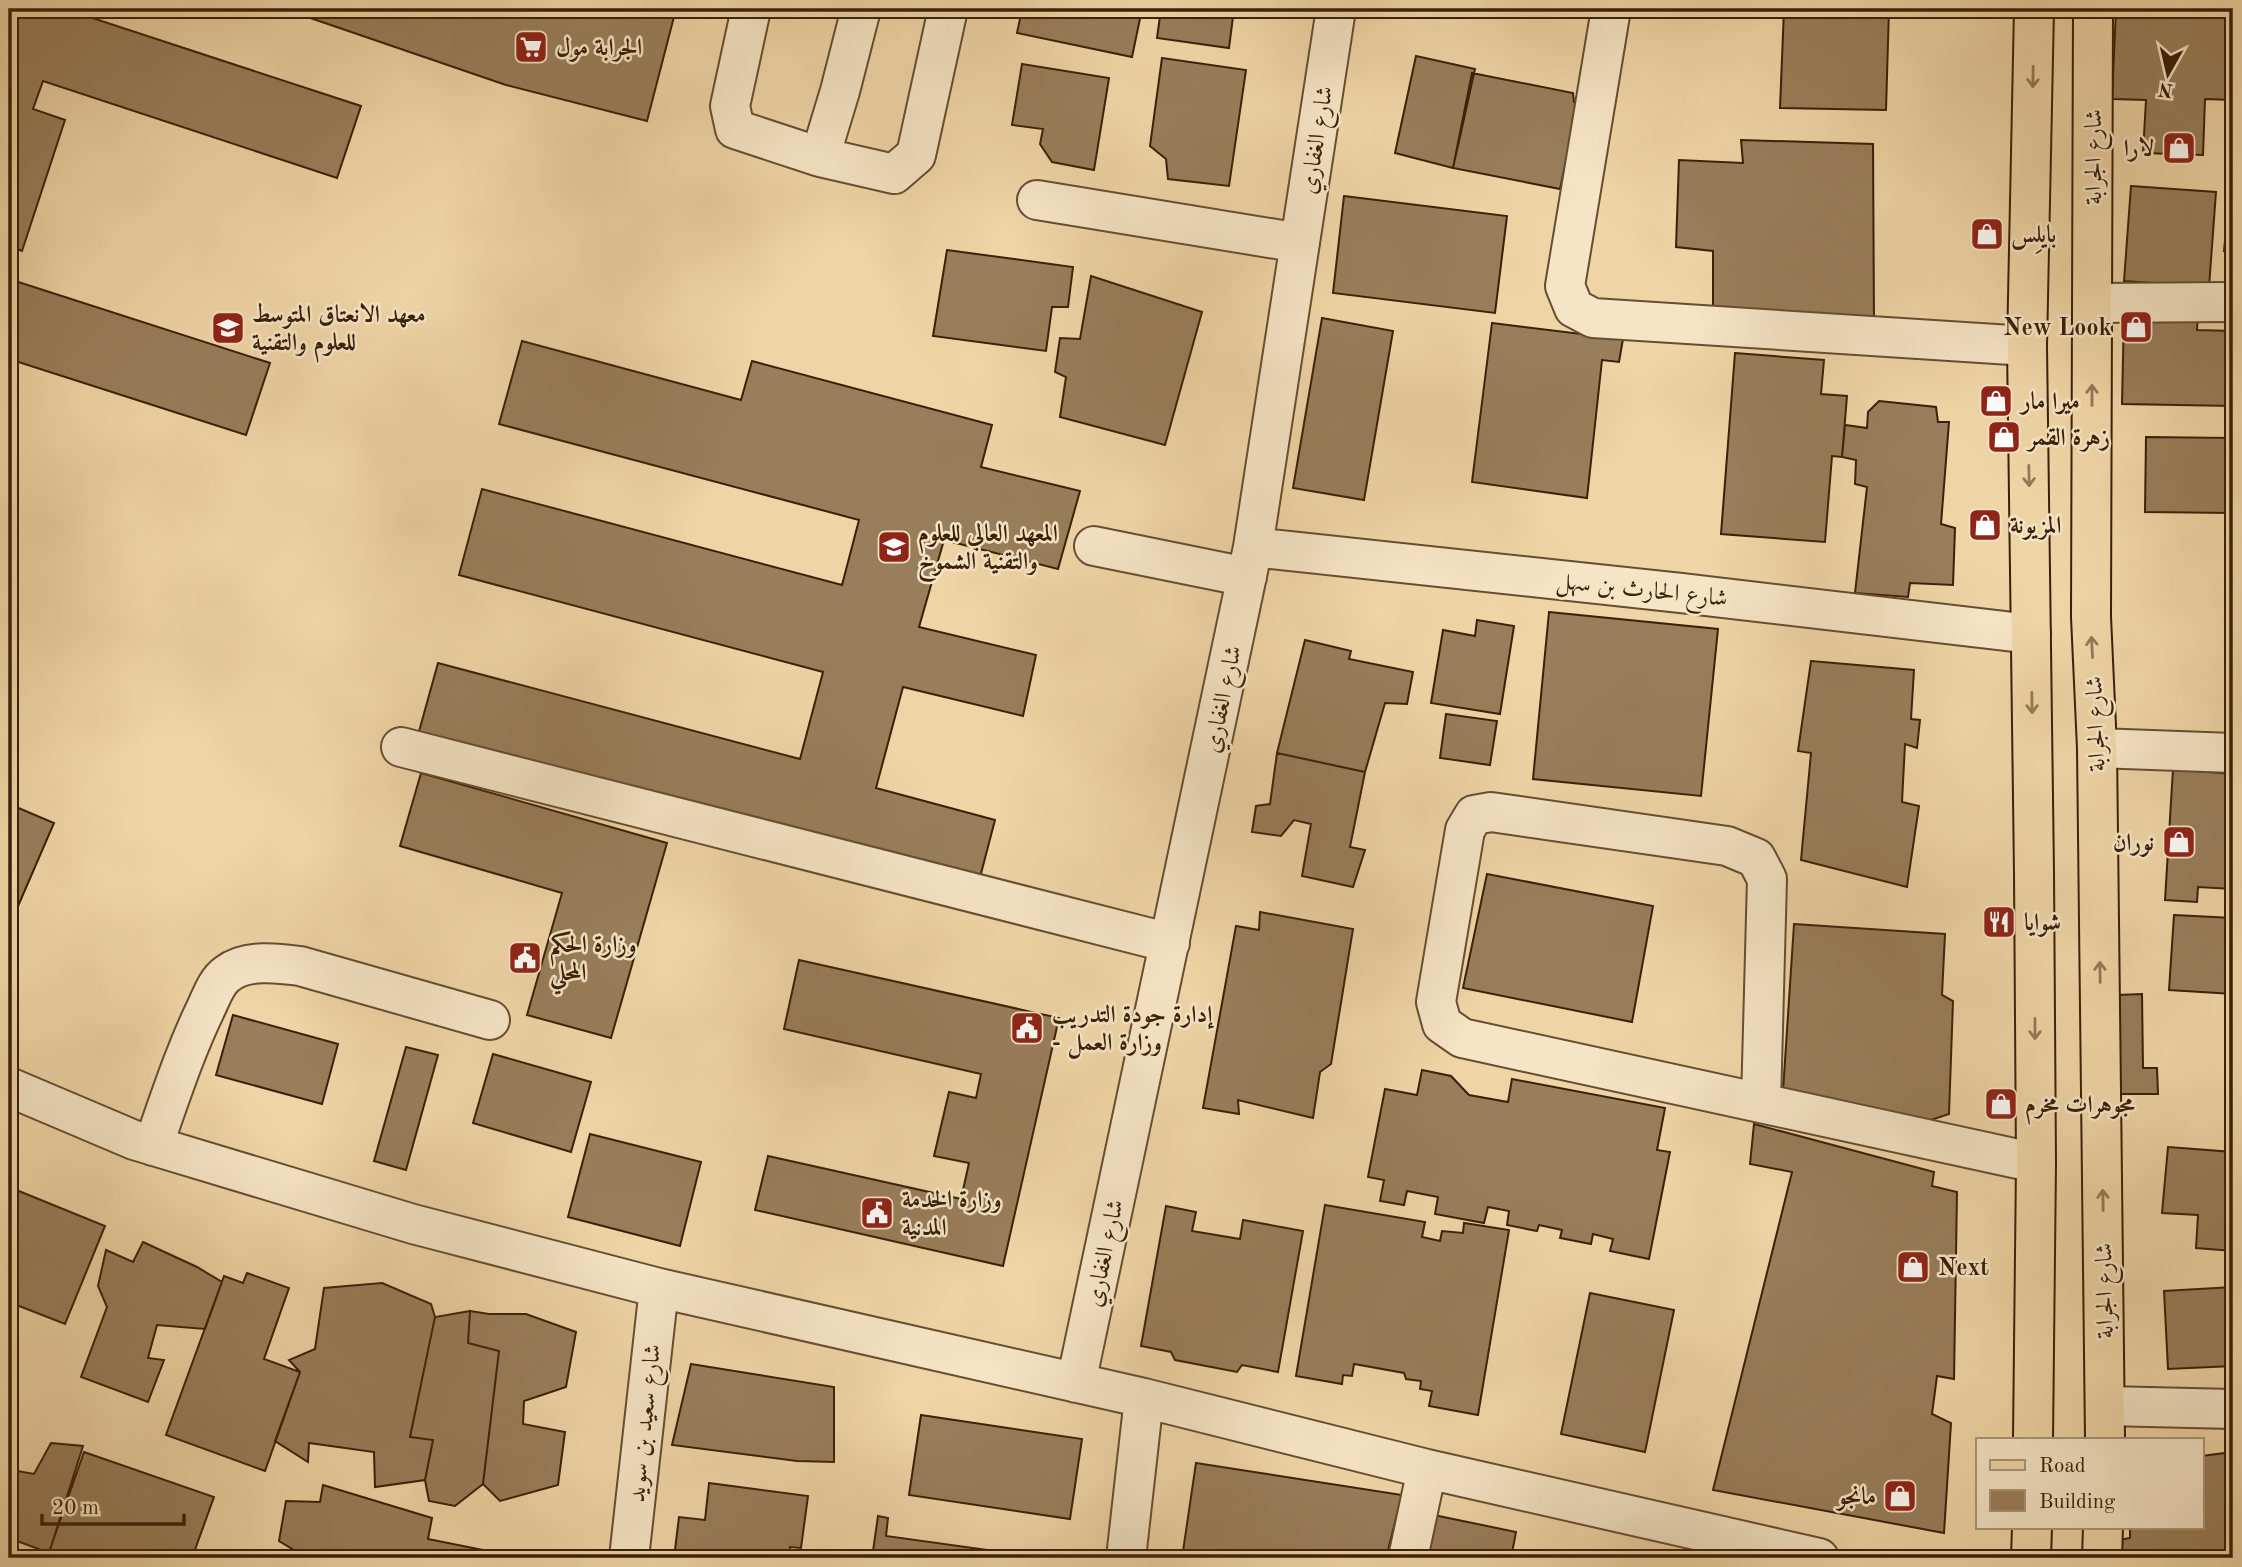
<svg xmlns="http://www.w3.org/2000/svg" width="2242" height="1567" viewBox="0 0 2242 1567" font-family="'Old Standard TT',Amiri,serif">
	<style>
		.building { fill: #987e5a; stroke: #3a2008; stroke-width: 2 }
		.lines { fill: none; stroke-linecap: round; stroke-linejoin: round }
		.minor-casing { stroke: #674d30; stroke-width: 42 }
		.major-casing { stroke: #3a2008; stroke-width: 42 }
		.minor { stroke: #f5e4c5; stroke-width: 38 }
		.major { stroke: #efd5a6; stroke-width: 38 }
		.oneway { stroke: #947a57 }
		.labels { text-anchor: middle; stroke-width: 5; stroke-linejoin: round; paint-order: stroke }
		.poi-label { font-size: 24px; font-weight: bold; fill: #3a2008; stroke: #f5e4c5; text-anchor: start }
		.street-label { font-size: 24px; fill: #3a2008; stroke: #f5e4c5 }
	</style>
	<rect width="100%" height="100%" fill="#efd5a6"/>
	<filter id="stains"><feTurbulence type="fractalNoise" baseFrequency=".00286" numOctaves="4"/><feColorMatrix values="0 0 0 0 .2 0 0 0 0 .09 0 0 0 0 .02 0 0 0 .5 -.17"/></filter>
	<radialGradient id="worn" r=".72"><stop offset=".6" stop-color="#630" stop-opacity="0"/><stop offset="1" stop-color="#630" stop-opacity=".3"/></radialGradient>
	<path class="building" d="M9,9h56l296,97 -24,72 -294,-97 -10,28 32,11 -43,131 -13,-5z
		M284,9h392l-29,112 -141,-36z
		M1022,9h120l-10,48 -115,-24z
		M1161,9h73l-5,39 -72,-10z
		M1784,9h105l-3,101 -106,-2z
		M2116,9h117v91l-28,-1 -2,56 -60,-2 3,-53 -34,-1z
		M1416,56l59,13 -22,99 -58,-15z
		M1162,58l84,12 -17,116 -61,-7 -2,-20 -16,-13z
		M1022,64l87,14 -15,92 -42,-8 -12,-18 3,-15 -31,-4z
		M1472,73l101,20 1,9 13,3 -12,59 -9,-3 -6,28 -107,-21z
		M1741,140l132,4 1,176 -161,-6v-63l-37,-4 3,-87 64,3z
		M2233,156v96l-9,-1z
		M2131,186l85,6 -7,95 -85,-6z
		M1344,196l163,20 -12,97 -162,-20z
		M947,250l126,17 -5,40h-16l-6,44 -113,-15z
		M1091,276l111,36 -37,133 -105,-28 6,-40 -11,-5 5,-34 20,1z
		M9,279l261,84 -24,72 -237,-76z
		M2124,313l74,1 -1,16 36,1v75l-111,-2z
		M1322,318l71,13 -29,169 -71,-12z
		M1492,323l131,16 -4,23 -17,-2 -15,138 -115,-16z
		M522,341l219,59 11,-39 240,64 -11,42 99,24 -22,78 -114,-29 -25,87 117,28 -13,61 -120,-29 -27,101 119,32 -17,65 -560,-150 20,-72 362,96 23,-87 -364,-97 23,-86 360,96 17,-65 -360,-96z
		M1735,353l89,7 -3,34 26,2 -5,61 -10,-1 -7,86 -104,-8z
		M1879,401l57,6 2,15h11l-8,102 14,4 -2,57 -43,-2 -2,14 -53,-4 12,-106 -12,-3 1,-24 -14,-3 3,-32 22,3 1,-16z
		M2146,437l87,1v75l-88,-1z
		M1549,612l169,17 -17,167 -168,-17z
		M1477,620l37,6 -14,88 -69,-11 12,-73 32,6z
		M1305,640l46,11 -2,8 64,13 -6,32 -22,-1 -20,69 -88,-19z
		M1811,661l103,9 -3,49 9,1 -3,28 -12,-4 -3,58 17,4 -12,81 -106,-27 10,-107 -13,-2z
		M1446,714l51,7 -7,44 -50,-7z
		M1277,753l88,19 -15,75 15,3 -12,37 -51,-11 9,-52 -17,-4 -13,16 -29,-4 4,-26 14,-2z
		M2173,769l60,5v115l-35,-2 -1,15 -32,-2z
		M421,773l246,70 -56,195 -84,-23 35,-122 -162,-47z
		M9,804l45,19 -45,104z
		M1487,874l166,32 -21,116 -169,-34z
		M1260,912l93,17 -22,135 -11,8 -7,46 -75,-18 1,14 -36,-6 33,-182 23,4z
		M2174,915l59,3v76l-64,-4z
		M1794,924l151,10 -3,61 11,6 -4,113 -21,7 -145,-30z
		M799,960l260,58 -56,248 -248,-56 13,-54 193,43 8,-36 -35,-7 15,-64 27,6 5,-24 -197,-45z
		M2142,994l1,74h14l1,26h-40l-1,-99z
		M233,1015l105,29 -16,60 -106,-29z
		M2233,1032v91h-6z
		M406,1047l32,8 -32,115 -32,-9z
		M493,1054l98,28 -20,70 -98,-29z
		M1422,1070l29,6 18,19 39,7 4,-23 153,29 -8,42 13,2 -21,107 -39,-8 3,-12 -20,-5 -2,10 -31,-6 2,-8 -23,-5 -2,6 -30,-6 2,-14 -21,-4 -4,16 -49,-9 3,-17 -31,-6 -3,14 -24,-4 4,-21 -16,-3 17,-88 32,6z
		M1754,1124l180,48 -2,14 25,6 -3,187 -17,-3 -5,38 19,9 -7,110 -231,-43 79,-318 -42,-8z
		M590,1134l111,28 -21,84 -112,-29z
		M2168,1147l65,5v99l-37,-3 2,-33 -36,-2z
		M9,1187l96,39 -40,98 -56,-22z
		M1325,1205l100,17 -3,15 18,4 2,-10 21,2 1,-10 45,7 -31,185 -49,-9 3,-15 -12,-2 1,-8 -15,-2 -2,-6 -50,-9 -2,12 -9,-1 -1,9 -46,-8z
		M1166,1206l30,6 -4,19 48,8 3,-19 60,11 -25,141 -36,-7 -5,7 -62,-12 -4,-8 -30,-6z
		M143,1242l54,25 25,15 -17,47 -48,-4 -9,33 16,2 -16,42 -67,-25 26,-70 -9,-21 8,-36 27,12z
		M247,1273l42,15 -25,71 36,13 -35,99 -99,-36 58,-159 19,7z
		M382,1283l49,21 4,13 -25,120 23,3 -8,40 -50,7 -1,-35 -65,-9 -1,19 -33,-21 25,-69 -11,-12 26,-11 9,-61z
		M2233,1287v79l-65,3 -4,-78z
		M1590,1293l84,17 -29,142 -84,-18z
		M470,1311l19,3h37l50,18 -10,55 -42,14 -1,23 42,8 -7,53 -58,16 -17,-17 16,-133 -31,-8z
		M470,1311l-2,32 31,8 -16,133 -28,22 -26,-5 -4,-21 8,-40 -23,-3 25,-120z
		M691,1364l143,23v75l-37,-1 -125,-16z
		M921,1415l161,24 -12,80 -161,-24z
		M51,1443l32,3 -34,107 -40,-15v-49l9,-18 16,3z
		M84,1452l130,45 -22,61h-145z
		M2233,1452v106h-116l1,-18 12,-2v-11h72v-71z
		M1196,1463l206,32 -16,63h-204z
		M709,1483l99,13 -7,52 -11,-1 -1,11h-115l5,-41 26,3z
		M323,1485l109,33 -4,21 65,13 -2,6h-190l1,-3 -23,-14 7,-40 34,1z
		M1429,1514l87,18 -5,26h-90z
		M878,1516l10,2 -2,18 160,22h-174z"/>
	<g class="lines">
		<defs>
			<path id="minor" d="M751,9l-21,97 5,23 85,28 20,-66 21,-82
				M1611,9l-46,277 9,22 19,10 434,28
				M820,157l74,17 22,-19 32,-146
				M1037,200l263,43
				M2093,303l140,-1
				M1094,546l153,31
				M1253,547l428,46 350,41
				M401,747l769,196
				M2097,748l136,5
				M9,1087l125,53 279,84 246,64 485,110 283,71 392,89
				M1761,1103l6,-224 -11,-21 -29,-12 -236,-34 -17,3 -9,15 -29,172 6,22 20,14 574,125
				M153,1146c17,-48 32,-95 54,-140 5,-11 10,-25 20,-32 19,-15 51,-11 73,-8l190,54
				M1076,1383l177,-836 83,-538
				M2106,1406l127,3
				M629,1558l30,-270
				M1126,1558l18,-160
				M1408,1558l19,-89"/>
			<path id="major" d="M2093,9l-2,608 6,131 8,691
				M2033,1439l3,-276 -2,-290 -7,-527 7,-337
				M2031,1558l1,-31
				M2102,1558l1,-31"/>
		</defs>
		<use href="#minor" class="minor-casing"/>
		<use href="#major" class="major-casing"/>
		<use href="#minor" class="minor"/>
		<use href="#major" class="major"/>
	</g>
	<defs><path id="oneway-shaft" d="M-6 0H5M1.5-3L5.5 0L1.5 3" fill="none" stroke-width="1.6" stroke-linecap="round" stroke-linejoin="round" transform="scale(1.75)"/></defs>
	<g class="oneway">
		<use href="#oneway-shaft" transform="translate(2033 77) rotate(91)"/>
		<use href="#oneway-shaft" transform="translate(2092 395) rotate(-90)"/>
		<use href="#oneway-shaft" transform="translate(2029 476) rotate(89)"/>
		<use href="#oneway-shaft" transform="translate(2092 647) rotate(-93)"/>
		<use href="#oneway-shaft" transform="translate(2032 703) rotate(89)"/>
		<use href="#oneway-shaft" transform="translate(2100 972) rotate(-91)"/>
		<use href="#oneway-shaft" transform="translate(2035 1029) rotate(90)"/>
		<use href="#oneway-shaft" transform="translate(2103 1200) rotate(-91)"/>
	</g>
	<defs>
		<symbol id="supermarket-square" viewBox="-11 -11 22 22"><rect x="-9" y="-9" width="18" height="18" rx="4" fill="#8f2418" stroke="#f5e4c5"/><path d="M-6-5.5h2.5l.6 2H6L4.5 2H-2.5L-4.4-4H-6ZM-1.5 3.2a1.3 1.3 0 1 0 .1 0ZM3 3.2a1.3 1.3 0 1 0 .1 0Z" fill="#fff"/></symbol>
		<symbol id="shop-square" viewBox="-11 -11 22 22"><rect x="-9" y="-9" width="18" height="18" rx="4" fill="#8f2418" stroke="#f5e4c5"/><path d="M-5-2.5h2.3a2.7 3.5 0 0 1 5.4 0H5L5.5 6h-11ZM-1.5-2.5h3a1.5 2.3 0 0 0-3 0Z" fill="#fff"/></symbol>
		<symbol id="university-square" viewBox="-11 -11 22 22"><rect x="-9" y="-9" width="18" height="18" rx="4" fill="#8f2418" stroke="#f5e4c5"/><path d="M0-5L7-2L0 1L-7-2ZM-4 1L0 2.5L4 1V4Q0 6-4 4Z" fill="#fff"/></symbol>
		<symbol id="restaurant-square" viewBox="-11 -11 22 22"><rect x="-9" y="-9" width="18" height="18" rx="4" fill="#8f2418" stroke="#f5e4c5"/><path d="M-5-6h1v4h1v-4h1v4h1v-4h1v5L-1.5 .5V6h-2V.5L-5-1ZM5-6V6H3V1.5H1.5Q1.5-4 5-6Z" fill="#fff"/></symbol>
		<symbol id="civic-square" viewBox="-11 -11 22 22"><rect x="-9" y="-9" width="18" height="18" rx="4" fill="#8f2418" stroke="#f5e4c5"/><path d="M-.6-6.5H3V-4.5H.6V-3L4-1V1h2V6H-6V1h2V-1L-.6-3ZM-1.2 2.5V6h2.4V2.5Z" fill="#fff"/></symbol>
	</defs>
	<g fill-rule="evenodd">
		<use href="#supermarket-square" x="512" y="28" width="38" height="38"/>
		<use href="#shop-square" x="2160" y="129" width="38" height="38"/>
		<use href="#shop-square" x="1968" y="215" width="38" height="38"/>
		<use href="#shop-square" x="2117" y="308" width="38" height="38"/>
		<use href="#university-square" x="209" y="309" width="38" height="38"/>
		<use href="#shop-square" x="1977" y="382" width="38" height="38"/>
		<use href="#shop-square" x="1985" y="418" width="38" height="38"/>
		<use href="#shop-square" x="1966" y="506" width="38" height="38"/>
		<use href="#university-square" x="875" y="528" width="38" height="38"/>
		<use href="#shop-square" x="2160" y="823" width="38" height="38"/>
		<use href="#restaurant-square" x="1980" y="903" width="38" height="38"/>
		<use href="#civic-square" x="506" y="939" width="38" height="38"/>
		<use href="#civic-square" x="1008" y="1009" width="38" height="38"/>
		<use href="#shop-square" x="1982" y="1085" width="38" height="38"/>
		<use href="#civic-square" x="858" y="1194" width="38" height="38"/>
		<use href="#shop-square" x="1894" y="1248" width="38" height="38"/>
		<use href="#shop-square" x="1881" y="1477" width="38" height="38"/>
	</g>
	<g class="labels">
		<g class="poi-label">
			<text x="556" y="55">الجرابة مول</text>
			<text x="2154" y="156" text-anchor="end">لارا</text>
			<text x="2011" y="242">بايلِس</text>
			<text x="252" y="322">معهد الانعتاق المتوسط<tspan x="252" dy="28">للعلوم والتقنية</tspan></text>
			<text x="2112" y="335" text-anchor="end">New Look</text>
			<text x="2021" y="409">ميرا مار</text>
			<text x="2028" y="445">زهرة القمر</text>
			<text x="2010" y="533">المزيونة</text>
			<text x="918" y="541">المعهد العالي للعلوم<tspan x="918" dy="28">والتقنية الشموخ</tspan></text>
			<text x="2154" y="850" text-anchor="end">نوران</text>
			<text x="2024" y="930">شوايا</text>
			<text x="550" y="952">وزارة الحكم<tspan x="550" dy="28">المحلي</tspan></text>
			<text x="1052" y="1022">إدارة جودة التدريب<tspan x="1052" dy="28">- وزارة العمل</tspan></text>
			<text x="2025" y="1112">مجوهرات مخرم</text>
			<text x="902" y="1207">وزارة الخدمة<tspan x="902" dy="28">المدنية</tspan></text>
			<text x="1938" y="1275">Next</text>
			<text x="1876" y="1504" text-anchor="end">مانجو</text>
		</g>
		<g class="street-label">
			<text transform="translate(1316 140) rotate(-81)" y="8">شارع الغفاري</text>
			<text transform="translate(2093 157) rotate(-90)" y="8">شارع الجرابة</text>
			<text transform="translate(1642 589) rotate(6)" y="8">شارع الحارث بن سهل</text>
			<text transform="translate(1222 699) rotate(-78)" y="8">شارع الغفاري</text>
			<text transform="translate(2095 724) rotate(-92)" y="8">شارع الجرابة</text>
			<text transform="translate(1104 1253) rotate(-78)" y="8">شارع الغفاري</text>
			<text transform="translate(2104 1291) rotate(-91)" y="8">شارع الجرابة</text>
			<text transform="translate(644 1423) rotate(-84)" y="8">شارع سعيد بن سويد</text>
		</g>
	</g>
	<rect width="2242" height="1567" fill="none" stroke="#efd5a6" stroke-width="35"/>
	<rect x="10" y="10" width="2221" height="1546" fill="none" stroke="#3a2008" stroke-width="3.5"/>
	<rect x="18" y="18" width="2207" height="1532" fill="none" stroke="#3a2008" stroke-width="2"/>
	<rect x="1976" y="1438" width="228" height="91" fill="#f5e4c5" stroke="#aa9679" stroke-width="2"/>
	<rect x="1990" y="1460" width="35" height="10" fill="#efd5a6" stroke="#aa9679" stroke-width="2"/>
	<text x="2039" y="1472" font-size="21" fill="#3a2008">Road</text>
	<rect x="1990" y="1490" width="35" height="21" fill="#987e5a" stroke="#aa9679" stroke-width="2"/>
	<text x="2039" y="1508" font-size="21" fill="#3a2008">Building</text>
	<g transform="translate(2168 74) rotate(188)" stroke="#f5e4c5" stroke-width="5" paint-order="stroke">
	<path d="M0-5L12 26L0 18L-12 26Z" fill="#3a2008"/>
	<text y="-10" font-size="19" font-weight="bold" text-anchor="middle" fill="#3a2008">N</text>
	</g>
	<path d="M42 1514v10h142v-10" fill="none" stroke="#3a2008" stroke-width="3.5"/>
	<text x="52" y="1514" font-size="21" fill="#3a2008" stroke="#f5e4c5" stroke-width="5" paint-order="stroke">20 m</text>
	<rect width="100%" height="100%" filter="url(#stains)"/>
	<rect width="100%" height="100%" fill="url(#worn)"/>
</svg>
